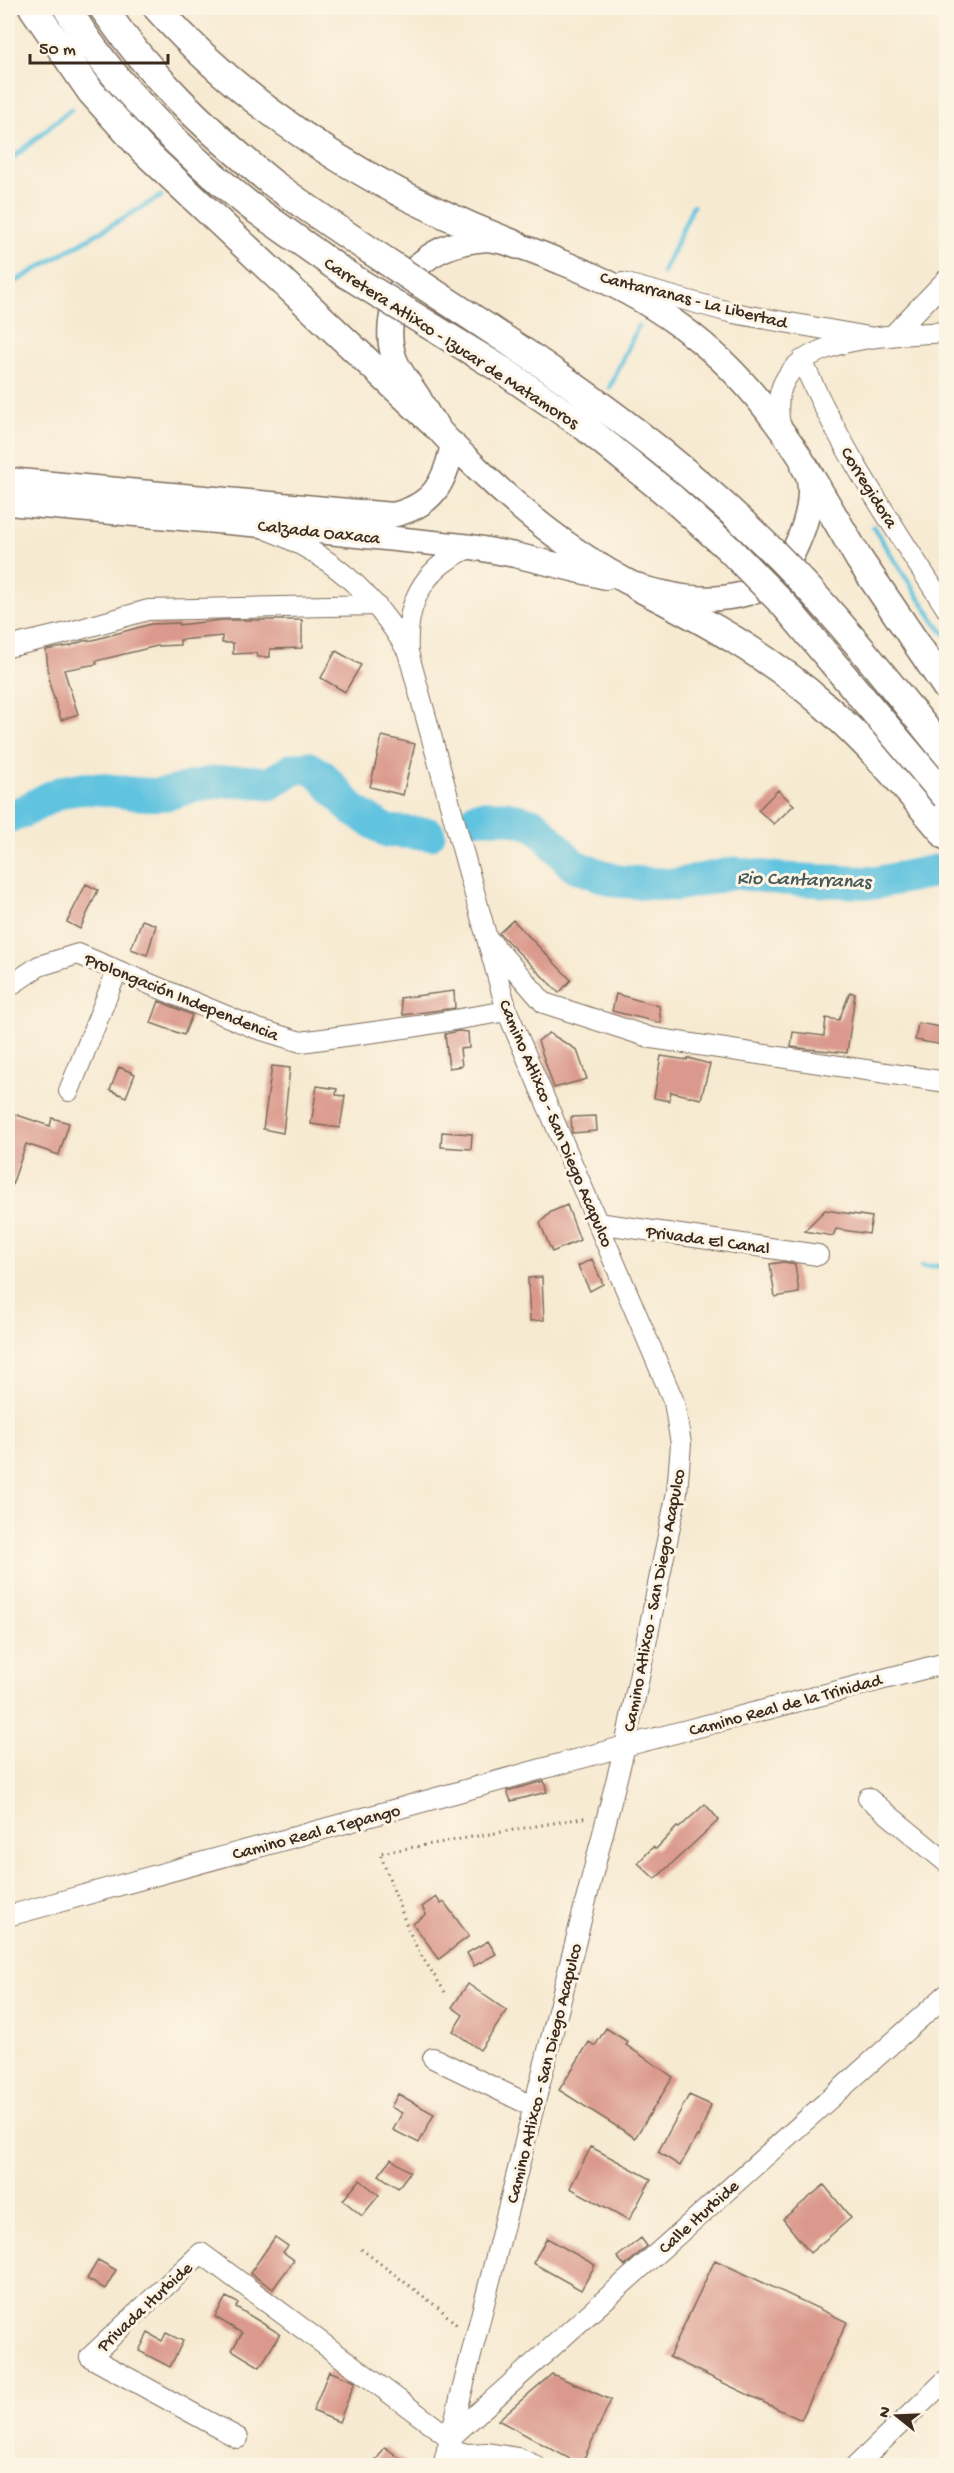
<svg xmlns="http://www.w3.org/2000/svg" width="954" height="2473" viewBox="0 0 954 2473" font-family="'Gochi Hand',sans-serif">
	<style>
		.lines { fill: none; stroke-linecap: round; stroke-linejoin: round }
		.stream { stroke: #61c3df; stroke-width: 5 }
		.river { stroke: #61c3df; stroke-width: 33 }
		.building { fill: #da998c }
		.minor-casing { stroke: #7d6d5d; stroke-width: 22 }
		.major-casing { stroke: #7d6d5d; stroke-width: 27 }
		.highway-casing { stroke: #7d6d5d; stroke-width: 30 }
		.path { stroke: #7d6d5d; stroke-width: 3; stroke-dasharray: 1.5 4.5; stroke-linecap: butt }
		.minor { stroke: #fff; stroke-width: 20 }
		.major { stroke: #fff; stroke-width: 24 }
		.highway { stroke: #fff; stroke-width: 27 }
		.highway-bridge-casing { stroke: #7d6d5d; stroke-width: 30; stroke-linecap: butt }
		.highway-bridge { stroke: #fff; stroke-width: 27 }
		.labels { text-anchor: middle; stroke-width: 6; stroke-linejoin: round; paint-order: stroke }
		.street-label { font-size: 18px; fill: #3b2a1e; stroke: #fcf5e5 }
		.water-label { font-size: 20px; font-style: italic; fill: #465858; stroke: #fcf5e5 }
	</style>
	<rect width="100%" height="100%" fill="#fcf5e5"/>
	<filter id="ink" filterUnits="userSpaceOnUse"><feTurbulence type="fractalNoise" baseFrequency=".0167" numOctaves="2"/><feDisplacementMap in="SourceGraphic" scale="12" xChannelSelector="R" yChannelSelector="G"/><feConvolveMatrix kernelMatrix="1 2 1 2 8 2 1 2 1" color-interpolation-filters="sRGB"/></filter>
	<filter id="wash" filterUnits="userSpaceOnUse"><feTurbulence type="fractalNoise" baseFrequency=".008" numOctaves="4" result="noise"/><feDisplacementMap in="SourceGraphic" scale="24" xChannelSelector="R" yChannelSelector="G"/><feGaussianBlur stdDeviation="1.35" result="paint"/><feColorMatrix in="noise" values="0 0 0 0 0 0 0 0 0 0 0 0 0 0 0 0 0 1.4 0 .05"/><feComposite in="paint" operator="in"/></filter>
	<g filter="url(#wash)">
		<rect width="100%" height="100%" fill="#f7ead2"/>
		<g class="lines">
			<path class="stream" d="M8,162l63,-53
				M663,273l30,-67
				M8,286l153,-90
				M610,387l28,-61
				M873,527l62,95 11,13
				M922,1266h24"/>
			<path class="river" d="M8,817c20,-4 37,-21 58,-26 34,-8 65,7 100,3 8,-1 17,-5 26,-7 25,-6 52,-8 77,-3l24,-15 14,-2 14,8 32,35 34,21 42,3
				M478,817h28l30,8 37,40 43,16 59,4 60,-12 47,6 93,4 61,-12"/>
		</g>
		<g id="blocks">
			<path class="building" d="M221,620h81v28l-32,1v8h-13l-1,-4 -23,1v-11h-11v-7l-42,4v5l-23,1 -61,15 1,3 -33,6 14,44 -17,6 -11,-34 -4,-36 24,-4 13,-5 10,-1 58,-16 28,-1v2z
				M336,651l25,14 -16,27 -24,-14z
				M382,736l33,8 -12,51 -33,-8z
				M778,790l16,15 -20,19 -16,-14z
				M86,884l12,6 -18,39 -13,-7z
				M142,920l14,5 -9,30 -16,-6z
				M513,920l58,60 -12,13 -60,-60z
				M454,991l1,17 -52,7 -3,-17z
				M850,992l5,2 -8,59 -56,-6 2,-15 31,4 2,-18 13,2z
				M616,994l43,12 2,17 -49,-12z
				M159,1001l33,14 -8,20 -33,-12z
				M918,1023l28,5 -3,17 -28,-5z
				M458,1031l10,1 1,16 -9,1 2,17 -13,2 -4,-34z
				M549,1033l28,17 10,29 -33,9 -16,-47z
				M661,1056l26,4 1,-2 22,6 -9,35 -30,-7 -2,9 -15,-3z
				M272,1066l18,2 -7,65 -20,-4z
				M119,1067l16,7 -9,23 -16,-7z
				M317,1086l20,3 -1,6 9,1 -5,32 -29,-4z
				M8,1112l42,14 2,-8 17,5 -10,32 -33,-11 -16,47 -2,-1z
				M596,1116l1,15 -25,2 -1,-16z
				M442,1132l30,2 -1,15 -30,-2z
				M567,1205l13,35 -28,12 -12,-29 11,-11z
				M825,1210l47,7 -3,17 -33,-5 -3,7 -29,-5z
				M592,1259l11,25 -13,7 -12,-25z
				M784,1262l11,2 4,29 -24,4 -5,-33z
				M542,1277l2,43 -14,1 -2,-43z
				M544,1781l3,11 -36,9 -4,-10z
				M705,1804l14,16 -64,59 -17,-16 15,-16 3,2 21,-22 2,1z
				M436,1897l5,7 3,-2 25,34 -30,23 -26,-35 13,-10 -4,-7z
				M488,1941l8,13 -22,12 -7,-13z
				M468,1984l39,27 -27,39 -27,-19 10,-16 -11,-8z
				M606,2028l22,14 -2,3 47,32 -38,61 -76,-48 30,-48 6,4z
				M398,2094l36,20 -15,29 -26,-13 9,-17 -11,-6z
				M689,2095l22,10 -12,32 -2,-1 -17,30 -22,-14z
				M591,2147l60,32 -22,41 -59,-32z
				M391,2159l19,13 -12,16 -19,-13z
				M360,2180l19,15 -17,21 -19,-16z
				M824,2185l27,33 -41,35 -27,-34z
				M275,2237l13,9 -5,6 11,8 -21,29 -23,-16z
				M547,2238l48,27 -14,25 -48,-27z
				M641,2238l6,8 -22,20 -8,-9z
				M98,2260l18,10 -11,19 -18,-10z
				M715,2260l132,62 -46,98 -132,-63z
				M226,2297l12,6 -2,4 44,27 -20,33 -28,-17 10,-17 -27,-16z
				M148,2333l14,8 4,-8 17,8 -13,26 -31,-16z
				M329,2371l26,11 -16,40 -26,-11z
				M552,2374l59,26 -30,65 -83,-45z
				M385,2447l25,19h-38z"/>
		</g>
	</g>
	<g filter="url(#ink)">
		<use href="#blocks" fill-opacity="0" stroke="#7d6d5d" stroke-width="1.5"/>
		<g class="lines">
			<defs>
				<path id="minor" d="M623,283l110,30 136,24
					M892,336l54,-56
					M802,360c38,89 93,168 144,248
					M781,429c-23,-95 105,-93 165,-97
					M268,530c61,23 108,66 140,122
					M8,647l55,-13 85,-24 228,-5
					M490,941l54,62 108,35 294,44
					M8,987l31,-21 39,-12 177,74 46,14 117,-16 89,-15
					M69,1091l48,-120
					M598,1223l220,32
					M868,1798l78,64
					M8,1916l617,-170 321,-83
					M433,2058l101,49
					M238,2438l-148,-81 111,-104 249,185 496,-443
					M447,2449l20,5 20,-1 31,5 18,8
					M443,2466l182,-720 52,-254 4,-48 -7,-42 -167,-391 -99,-359c-3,-51 17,-86 64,-105
					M856,2466l90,-86"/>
				<path id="major" d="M487,239c26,3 50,13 74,23 88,34 160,84 215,161 10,14 23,29 30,45 7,19 4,39 -2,58 -6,17 -13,34 -24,47 -26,29 -79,29 -112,21 -10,-2 -20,-4 -29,-7 -11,-4 -22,-11 -32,-17 -48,-28 -90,-63 -130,-102 -14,-14 -30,-27 -42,-43 -7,-9 -12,-20 -18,-30 -9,-14 -20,-25 -24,-41 -7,-24 0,-54 13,-74 19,-28 49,-39 81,-41z
					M8,480l384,35c41,-9 53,-32 61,-71
					M8,503l243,21 221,23 43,8 91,22"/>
				<path id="highway" d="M33,8l58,84 52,58 292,275
					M67,8c46,77 112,141 182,197
					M103,8c46,67 104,122 168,174
					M157,8c98,110 224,185 360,237
					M805,467l54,92 87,128
					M638,587c65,33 131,69 186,118 45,39 84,85 122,131"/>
			</defs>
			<use href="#minor" class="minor-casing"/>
			<use href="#major" class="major-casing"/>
			<use href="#highway" class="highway-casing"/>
			<path class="path" d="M445,1992l-26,-40 -11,-23 -28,-76 208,-36
				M361,2249l79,60 18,17"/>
			<use href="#minor" class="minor"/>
			<use href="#major" class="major"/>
			<use href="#highway" class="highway"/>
			<defs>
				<path id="highway-bridge" d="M271,182c127,93 265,169 388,268 47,38 93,79 135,123 54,56 102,119 152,180
					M249,205l97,69 156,96 83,57 84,68 60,54 56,57 161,191"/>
			</defs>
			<use href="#highway-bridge" class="highway-bridge-casing"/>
			<use href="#highway-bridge" class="highway-bridge"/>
		</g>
	</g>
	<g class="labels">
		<g class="street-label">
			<text transform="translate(694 299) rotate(14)" y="6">Cantarranas - La Libertad</text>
			<text transform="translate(452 342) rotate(33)" y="6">Carretera Atlixco - Izucar de Matamoros</text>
			<text transform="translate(870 487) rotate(58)" y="6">Corregidora</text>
			<text transform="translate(319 531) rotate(6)" y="6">Calzada Oaxaca</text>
			<text transform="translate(182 996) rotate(22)" y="6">Prolongación Independencia</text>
			<text transform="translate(557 1123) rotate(67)" y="6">Camino Atlixco - San Diego Acapulco</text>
			<text transform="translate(708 1239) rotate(8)" y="6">Privada El Canal</text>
			<text transform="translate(653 1600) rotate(-79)" y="6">Camino Atlixco - San Diego Acapulco</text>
			<text transform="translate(785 1704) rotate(-15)" y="6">Camino Real de la Trinidad</text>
			<text transform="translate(316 1831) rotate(-15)" y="6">Camino Real a Tepango</text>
			<text transform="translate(543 2073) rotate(-76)" y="6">Camino Atlixco - San Diego Acapulco</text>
			<text transform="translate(698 2216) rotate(-42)" y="6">Calle Iturbide</text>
			<text transform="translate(144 2306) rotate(-43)" y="6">Privada Iturbide</text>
		</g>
		<g class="water-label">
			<text transform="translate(804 878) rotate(2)" y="7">Rio Cantarranas</text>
		</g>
	</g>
	<rect width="954" height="2473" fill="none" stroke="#fcf5e5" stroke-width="30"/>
	<g transform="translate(897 2416) rotate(288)" stroke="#fcf5e5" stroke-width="4.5" paint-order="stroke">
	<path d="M0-4.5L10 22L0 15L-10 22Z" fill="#3b2a1e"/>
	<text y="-9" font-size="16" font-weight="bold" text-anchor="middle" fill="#3b2a1e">N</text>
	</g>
	<path d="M30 54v9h138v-9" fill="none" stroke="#3b2a1e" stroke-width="3"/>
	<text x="39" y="54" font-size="18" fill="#3b2a1e" stroke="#fcf5e5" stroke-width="4.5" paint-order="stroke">50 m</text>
</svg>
